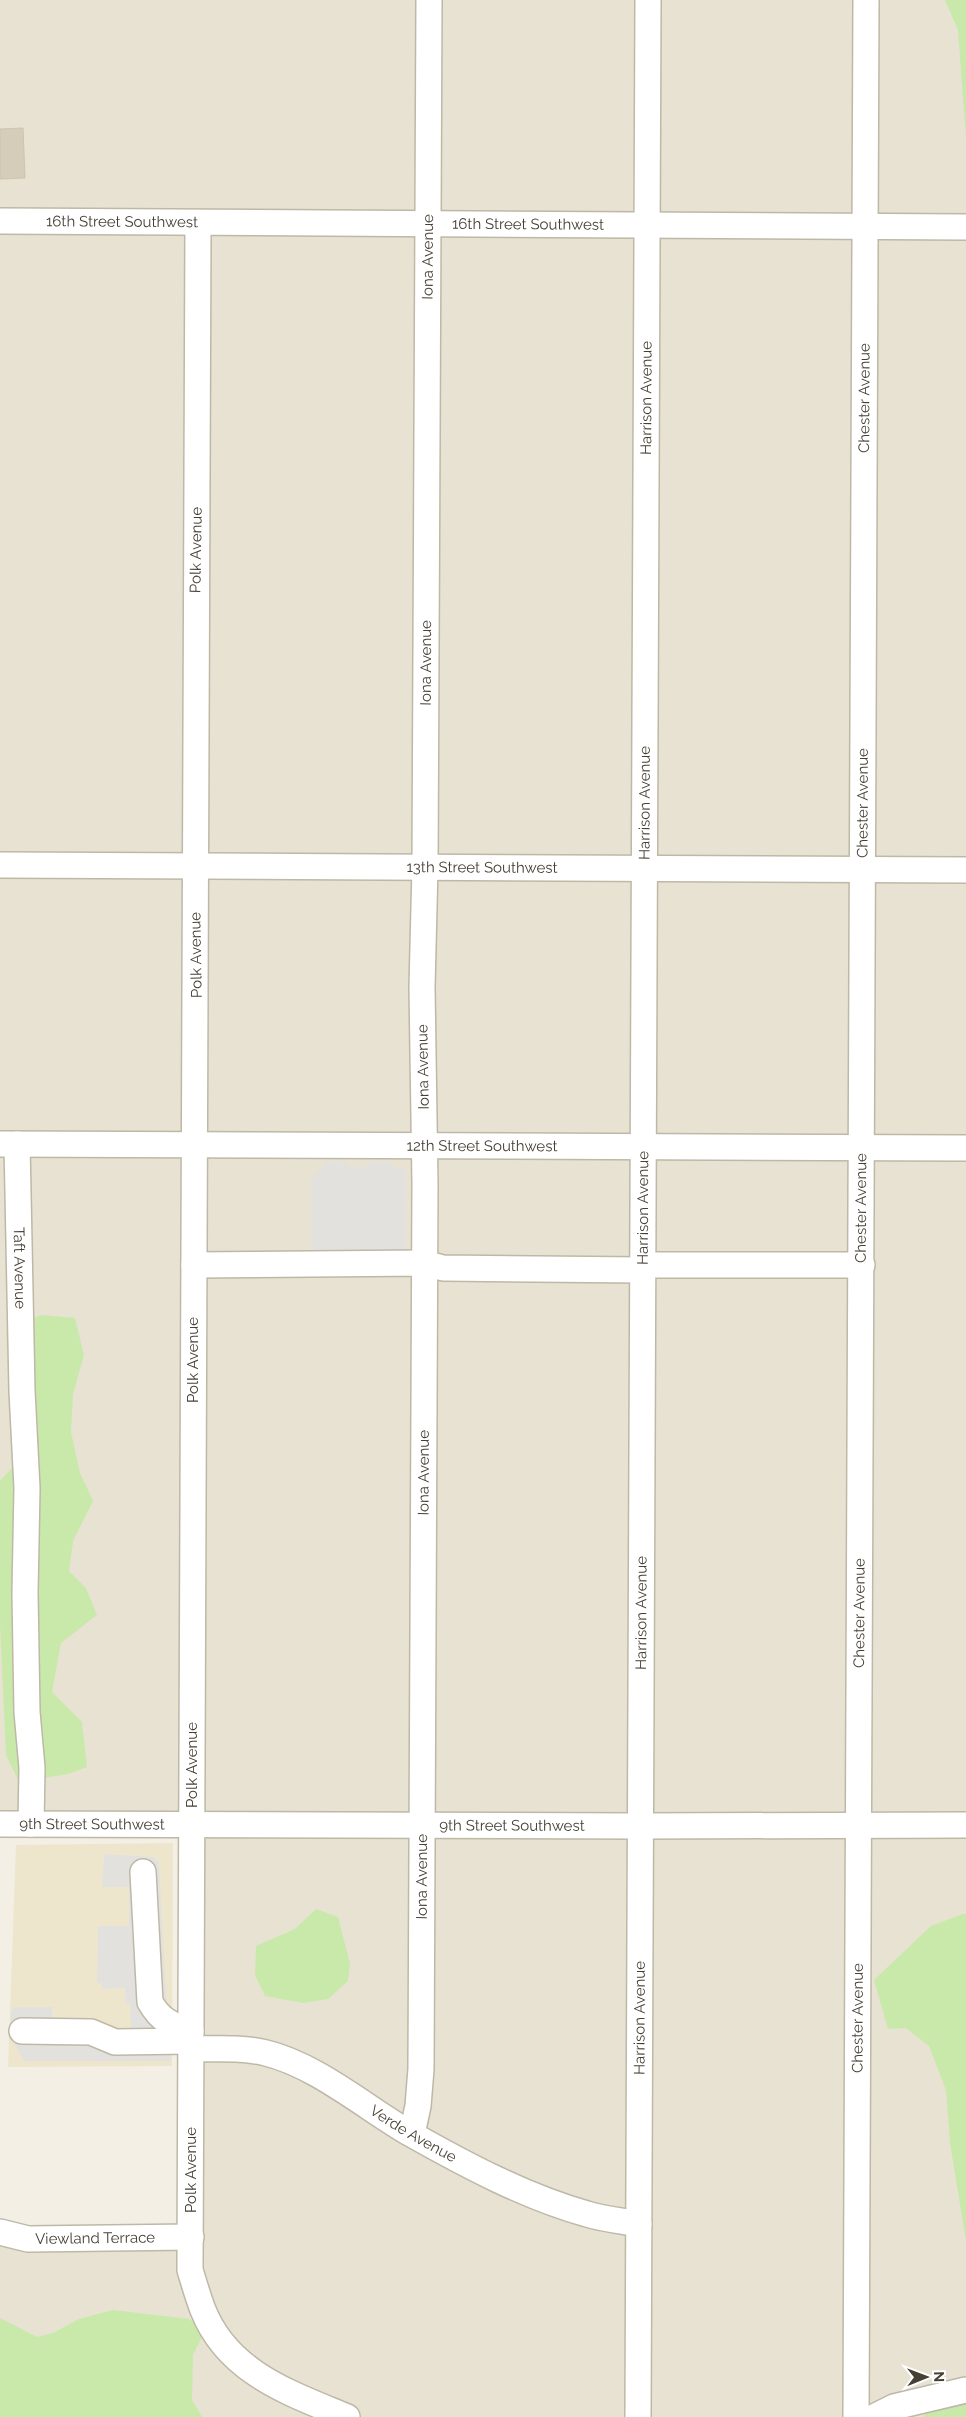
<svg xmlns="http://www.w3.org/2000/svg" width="966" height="2417" viewBox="0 0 966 2417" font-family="Raleway,sans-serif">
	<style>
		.residential { fill: #e7e2d2 }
		.education { fill: #ede6cd }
		.green { fill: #c9e9ab }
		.parking { fill: #e3e1dd }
		.building { fill: #d5ccb9; stroke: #d0c4ac }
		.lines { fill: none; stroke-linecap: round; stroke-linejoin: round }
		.minor-casing { stroke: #beb8a7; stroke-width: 28 }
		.minor { stroke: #fff; stroke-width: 25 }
		.labels { text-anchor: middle; stroke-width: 5; stroke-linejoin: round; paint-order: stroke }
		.street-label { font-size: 15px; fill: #453f34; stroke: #fff }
	</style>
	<rect width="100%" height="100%" fill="#f3efe4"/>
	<path class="residential" d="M0,0h966v2417h-966v-185l190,5 1,-413h-191z"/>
	<path class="education" d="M173,1843l-1,223 -164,1 8,-222z"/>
	<path class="green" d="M945,0h21v137l-8,-107z
		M41,1315l34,3 9,37 -11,39 -2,38 9,41 13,28 -20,40 -4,30 17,17 11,27 -36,28 -9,49 30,30 5,45 -19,7 -49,8 -13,-27 -6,-130v-144l12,-13 2,-73 -8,-63z
		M316,1909l22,8 12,47 -2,17 -20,18 -25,4 -38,-7 -10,-21 1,-29 39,-17z
		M963,1914h3v327l-16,-98 -4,-53 -17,-44 -23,-18 -18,1 -14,-49 57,-54z
		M113,2310l76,9 16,12 -12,24 -1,45 10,17h-202v-99l37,19 16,-4 26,-14z
		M966,2400v17h-43l7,-9z"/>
	<path class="parking" d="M344,1161l4,6h18l4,-5h21l3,6 12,2v88l-94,1 -1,-80 13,-13 1,-4z
		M104,1854l51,3 4,6 9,167h-37l-1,-27h-5v-15l-23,1 -1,-6h-4l1,-57h31v-39h-27z
		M14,2007h38l1,15 54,10h63l1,29h-147l-14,-25 1,-24z"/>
	<path class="building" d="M23,128l2,50 -25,1v-50z"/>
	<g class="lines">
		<defs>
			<g id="minor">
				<path id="s1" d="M0,221l966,6"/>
				<path d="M198,223l-8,2047c4,13 8,27 13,40 25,63 87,83 144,107"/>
				<path id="s2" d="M0,865l966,5"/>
				<path id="s3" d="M0,1144l966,4"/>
				<path id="s4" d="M17,1144l5,247 5,97 -2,105 2,119 5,56 -1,56"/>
				<path d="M194,1265l230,-2 19,5 199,2"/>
				<path d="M642,1265h220"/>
				<path id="s5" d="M0,1824l640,2 326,-1"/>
				<path d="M143,1872l7,130c10,18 21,23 41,29"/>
				<path d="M22,2031l69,1 24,10 76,-1"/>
				<path id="s6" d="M191,2049c25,0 50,-2 75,4 50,12 100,55 145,81 55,31 115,63 176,80 16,5 35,7 52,10"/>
				<path id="s7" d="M412,2134l6,-28 3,-37 4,-885 -3,-197 3,-120 4,-867"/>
				<path id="s8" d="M0,2232l28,7 163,-2"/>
				<path id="s9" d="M638,2417l10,-2417"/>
				<path id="s10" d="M856,2417l10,-2417"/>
				<path d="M874,2417l20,-10 72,-17"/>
			</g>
		</defs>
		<use href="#minor" class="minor-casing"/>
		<use href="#minor" class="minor"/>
	</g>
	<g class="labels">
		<g class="street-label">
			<text dy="5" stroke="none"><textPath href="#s1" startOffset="122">16th Street Southwest</textPath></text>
			<text dy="5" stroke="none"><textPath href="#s1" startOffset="528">16th Street Southwest</textPath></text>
			<text dy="5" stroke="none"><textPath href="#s7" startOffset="1878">Iona Avenue</textPath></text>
			<text dy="5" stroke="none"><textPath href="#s9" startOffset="2019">Harrison Avenue</textPath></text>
			<text dy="5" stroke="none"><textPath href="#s10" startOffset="2019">Chester Avenue</textPath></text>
			<text transform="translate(196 550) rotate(-89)" y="5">Polk Avenue</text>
			<text dy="5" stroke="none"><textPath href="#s7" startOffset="1472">Iona Avenue</textPath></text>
			<text dy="5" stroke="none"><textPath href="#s9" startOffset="1614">Harrison Avenue</textPath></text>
			<text dy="5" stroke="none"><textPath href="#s10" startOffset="1614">Chester Avenue</textPath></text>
			<text dy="5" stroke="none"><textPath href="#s2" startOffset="482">13th Street Southwest</textPath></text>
			<text transform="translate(196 955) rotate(-91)" y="5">Polk Avenue</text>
			<text transform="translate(423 1067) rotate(-91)" y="5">Iona Avenue</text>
			<text dy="5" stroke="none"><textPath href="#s3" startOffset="482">12th Street Southwest</textPath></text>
			<text dy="5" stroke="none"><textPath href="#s9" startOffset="1209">Harrison Avenue</textPath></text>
			<text dy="5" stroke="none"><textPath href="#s10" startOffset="1209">Chester Avenue</textPath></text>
			<text dy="5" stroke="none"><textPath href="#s4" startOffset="124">Taft Avenue</textPath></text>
			<text transform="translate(193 1360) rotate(-90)" y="5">Polk Avenue</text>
			<text dy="5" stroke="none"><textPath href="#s7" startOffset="662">Iona Avenue</textPath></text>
			<text dy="5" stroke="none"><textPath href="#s9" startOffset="804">Harrison Avenue</textPath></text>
			<text dy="5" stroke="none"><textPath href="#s10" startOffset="804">Chester Avenue</textPath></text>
			<text transform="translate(192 1765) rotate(-90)" y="5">Polk Avenue</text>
			<text dy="5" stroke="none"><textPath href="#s5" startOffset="92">9th Street Southwest</textPath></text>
			<text dy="5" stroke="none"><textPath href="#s5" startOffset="512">9th Street Southwest</textPath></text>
			<text dy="5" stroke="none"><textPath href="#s7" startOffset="258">Iona Avenue</textPath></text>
			<text dy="5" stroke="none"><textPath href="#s9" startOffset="399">Harrison Avenue</textPath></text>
			<text dy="5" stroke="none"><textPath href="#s10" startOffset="399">Chester Avenue</textPath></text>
			<text dy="5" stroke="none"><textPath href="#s6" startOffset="244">Verde Avenue</textPath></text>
			<text transform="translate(191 2170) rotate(-90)" y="5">Polk Avenue</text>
			<text dy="5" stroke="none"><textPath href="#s8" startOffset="96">Viewland Terrace</textPath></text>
		</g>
	</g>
	<g transform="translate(926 2377) rotate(89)" stroke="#ffffff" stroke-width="4" paint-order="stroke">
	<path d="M0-4L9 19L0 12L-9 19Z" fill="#453f34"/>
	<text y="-8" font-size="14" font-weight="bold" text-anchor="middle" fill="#453f34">N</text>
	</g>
</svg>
